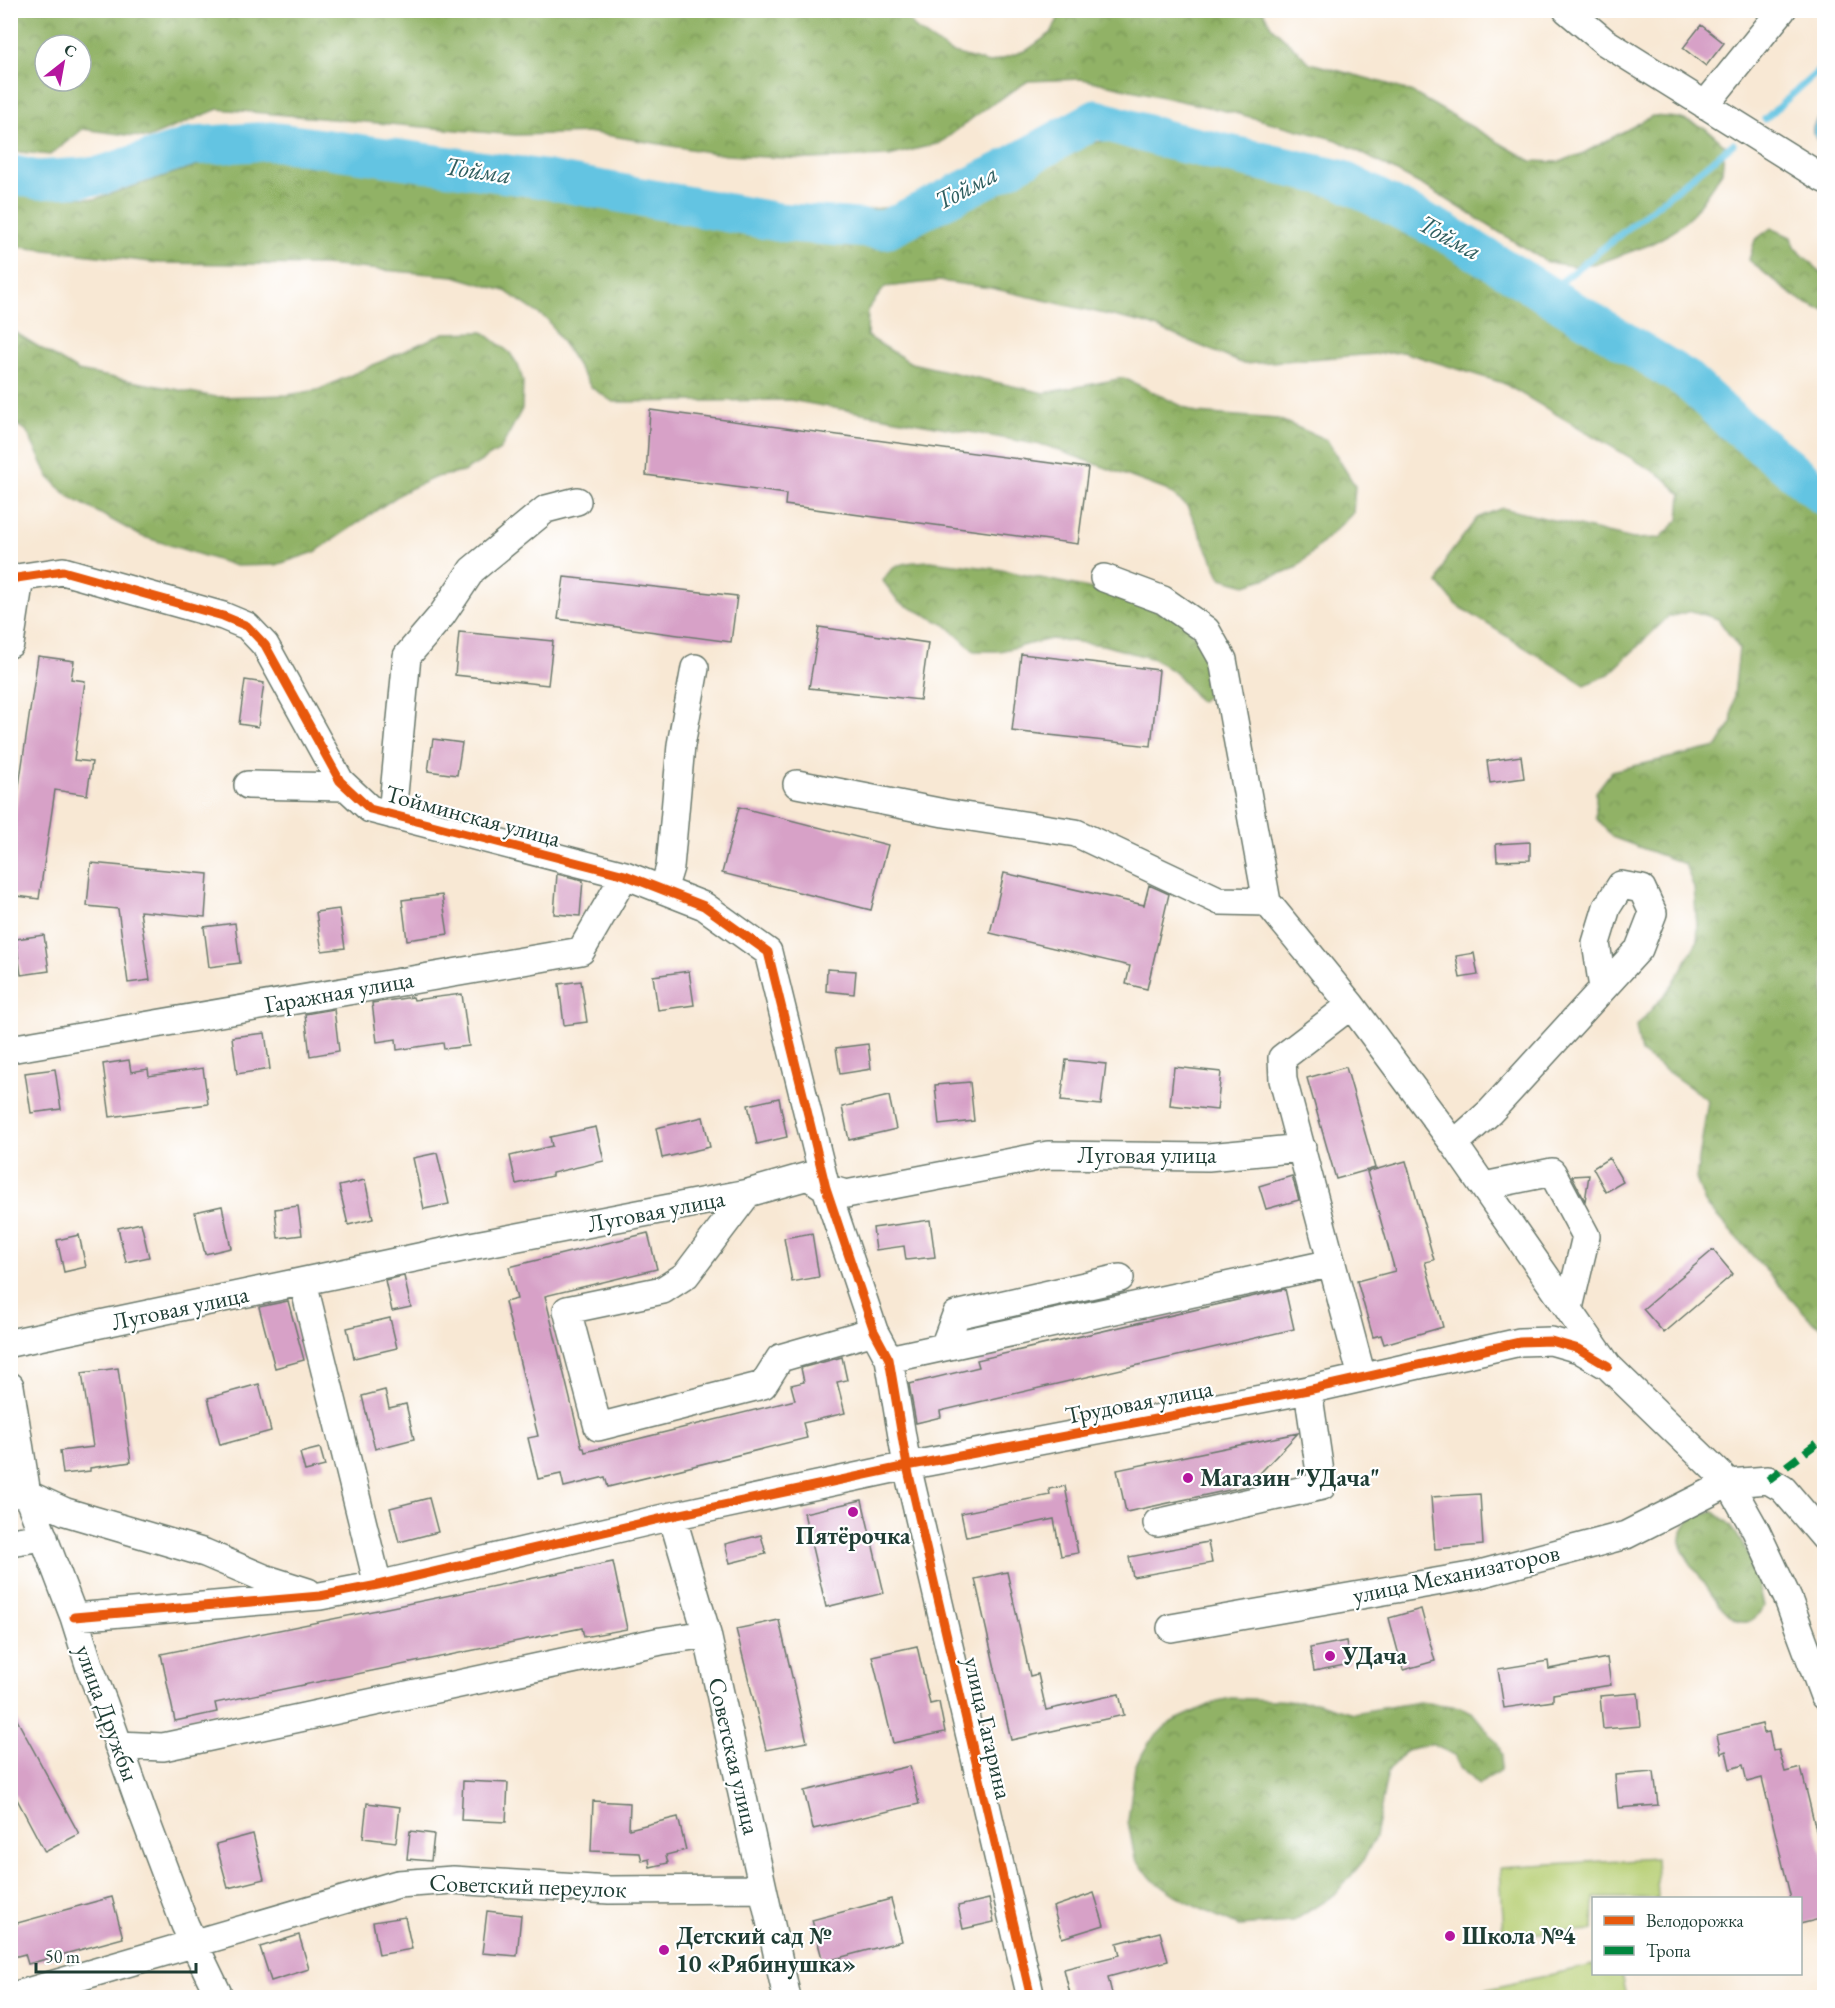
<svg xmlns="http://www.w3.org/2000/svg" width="1835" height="2008" viewBox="0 0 1835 2008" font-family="'EB Garamond',serif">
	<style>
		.forest { fill: url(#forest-crowns); stroke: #58784d; stroke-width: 1.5; fill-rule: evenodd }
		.garden { fill: #b7cf74; stroke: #6b8654; stroke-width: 1.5 }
		.water { fill: #64c4e2; stroke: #42808b; stroke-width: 1.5 }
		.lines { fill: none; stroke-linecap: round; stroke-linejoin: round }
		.stream { stroke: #64c4e2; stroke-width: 7 }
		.river { stroke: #64c4e2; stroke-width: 39 }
		.building { fill: #d7a1c7 }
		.minor-casing { stroke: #6b796c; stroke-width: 30 }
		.minor { stroke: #fff; stroke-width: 27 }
		.quiet { stroke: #00873e; stroke-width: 8; stroke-dasharray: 15 8; stroke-linecap: butt }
		.cycleway-casing { stroke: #fff; stroke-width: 13 }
		.cycleway { stroke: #e8590c; stroke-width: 9 }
		.poi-dot { fill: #b5179e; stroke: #fff; stroke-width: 2 }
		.labels { text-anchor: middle; stroke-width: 4.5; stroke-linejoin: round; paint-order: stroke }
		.street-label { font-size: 24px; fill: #1f3d34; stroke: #fff }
		.poi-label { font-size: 24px; font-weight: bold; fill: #1f3d34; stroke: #fff; text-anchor: start }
		.water-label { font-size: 26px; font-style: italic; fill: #305f60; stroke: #fff }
	</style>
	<defs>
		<pattern id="forest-crowns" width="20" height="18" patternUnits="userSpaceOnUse" patternTransform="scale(1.5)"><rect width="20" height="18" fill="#91b266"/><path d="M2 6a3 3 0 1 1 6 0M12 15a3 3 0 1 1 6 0" fill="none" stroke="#769255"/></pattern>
	</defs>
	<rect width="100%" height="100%" fill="#fff"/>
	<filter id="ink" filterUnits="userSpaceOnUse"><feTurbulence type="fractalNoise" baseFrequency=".0167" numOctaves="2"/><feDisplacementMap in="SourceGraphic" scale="12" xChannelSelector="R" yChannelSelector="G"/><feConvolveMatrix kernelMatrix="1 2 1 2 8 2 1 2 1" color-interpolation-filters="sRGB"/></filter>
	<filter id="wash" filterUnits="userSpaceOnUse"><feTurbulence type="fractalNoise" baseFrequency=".008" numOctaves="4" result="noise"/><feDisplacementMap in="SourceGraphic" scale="24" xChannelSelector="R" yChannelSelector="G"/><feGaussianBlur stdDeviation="1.35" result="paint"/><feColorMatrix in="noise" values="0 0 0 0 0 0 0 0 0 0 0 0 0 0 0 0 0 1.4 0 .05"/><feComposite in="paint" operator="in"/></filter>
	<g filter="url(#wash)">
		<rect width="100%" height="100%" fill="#f8e8d4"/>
		<path class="forest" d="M11,10l890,1 16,19 33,22 39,11 38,-13 24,-17 11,-22h201l8,15 39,37 78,21 25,9 118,68 27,1 24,-8 70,-38 27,2 26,10 20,17 -3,27 -30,43 -19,17 -24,13 -50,18 -26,3 -26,-4 -112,-70 -98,-52 -102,-27 -153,-34 -54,2 -45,29 -43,33 -51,13 -80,3 -83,-4 -132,-22 -79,2 -297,-26 -70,29 -65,-9 -33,26 -39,-4zM45,45h36v36h-36z
			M1110,140l213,46 318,166 88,67 60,68 35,23v819l-14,-10 -105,-116 -9,-24 12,-79 -67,-47 -5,-26 35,-40 27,-47 -4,-52 -9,-24 -73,-27 -16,-19v-26l16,-21 105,-24 14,-23 8,-76 -21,-29 -26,-8 -24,6 -59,57 -24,11 -130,-81 -17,-21 8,-24 31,-41 25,-10 131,31 27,-1 19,-18 2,-26 -19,-18 -159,-93 -100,-31 -159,12 -96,-40 -157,-36 -52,-7 -54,6 -17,22 -1,27 44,27 133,30 80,-15 72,35 82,6 49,21 28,46 -2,27 -57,55 -50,17 -25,-7 -34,-72 -21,-16 -119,-44 -257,-46 -177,2 -22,-15 -43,-67 -43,-29 -51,-15 -131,-11 -163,-2 -149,-17v-57l84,10 176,-58 175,9 372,65 176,-19 64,-48z
			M1771,228l20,9 3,10 30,28v35c-26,-6 -54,-33 -75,-50l6,-20z
			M11,330l67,41 138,26 72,-2 30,-5 126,-57 39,-1 27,21 8,12 5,16 -1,28 -22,41 -37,22 -27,5 -31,14 -90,61 -39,13 -40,1 -95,-30 -73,-40 -19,-19 -23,-47 -15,-8z
			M930,561l67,8 106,22 81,30 25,35 5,25 -4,13 -10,8 -24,-29 -22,-14 -51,-14 -52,-6 -51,12h-26l-28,-26 -47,-23 -16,-21c11,-21 25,-18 47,-20z
			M1713,1511l18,14 22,36 10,46c-22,40 -49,-9 -62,-29 -6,-9 -17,-22 -20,-32 -2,-12 5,-21 11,-30z
			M1231,1698l84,4 38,11 66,-11 41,5 12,5 26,32 4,12 -2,14 -22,15 -18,-18 -5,-12 -24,-11 -25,6 -18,21 -13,66 -12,24 -26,32 -45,29 -53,4 -53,-24 -33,-22 -18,-21 -7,-38 7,-55 14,-23 20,-20 49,-22z"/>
		<path class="garden" d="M1656,1858l2,40h-64l-1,32 -89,5 -4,-68z
			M1593,1965l1,9h27l5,23h-145l-2,-6z"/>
		<path class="water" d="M1824,114v30c-17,-10 -13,-20 0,-30z"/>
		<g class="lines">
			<path class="stream" d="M1765,119l59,-53
				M1546,294l187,-150"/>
			<path class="river" d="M10,174l27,6 62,-4 93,-30 79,-5 272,38 235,43 106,8 118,-59 94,-52 75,22 169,38 106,54 240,146 43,40 95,77"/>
		</g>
		<g id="blocks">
			<path class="building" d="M1701,25l23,18 -18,23 -23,-18z
				M650,410l438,58 -10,76 -293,-39 1,-11 -140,-19z
				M564,577l173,19 -6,46 -173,-23z
				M819,627l109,16 -8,57 -111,-12z
				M459,632l94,9 -5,44 -93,-10z
				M1021,654l138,16 -8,76 -139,-15z
				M38,656l36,5 -3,18 14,2 -11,79 18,2 -5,33 -32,-5 -16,109 -29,-4v-48z
				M245,680l19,3 -6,44 -19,-3z
				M433,739l29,4 -5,32 -29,-4z
				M1521,756l3,22 -34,5 -3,-22z
				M739,807l149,38 -17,65 -149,-37z
				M1530,842v18l-33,1 -1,-17z
				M91,863l117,11 -3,43 -65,-6 10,69 -22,3 -10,-74 -31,-3z
				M1004,873l140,32 5,-20 20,9 -22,95 -21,-5 4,-18 -140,-33z
				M557,874l26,6 -3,36 -26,-2z
				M442,895l6,39 -41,6 -5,-40z
				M339,909l6,39 -23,3 -6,-39z
				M235,923l5,40 -31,4 -5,-40z
				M44,935l5,36 -28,4 -5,-36z
				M1474,953l4,22 -18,3 -4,-22z
				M827,969l29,2 -2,23 -28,-3z
				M689,971l5,34 -36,5 -5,-34z
				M581,981l6,41 -23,3 -5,-41z
				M462,994l7,52 -25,3 -1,-6 -46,7 -1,-11 -19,3 -5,-39 41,-6 1,3z
				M334,1009l5,42 -29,5 -5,-42z
				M265,1033l5,36 -33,5 -5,-37z
				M868,1044l3,25 -31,5 -4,-26z
				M129,1060l2,12 17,-3 1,7 54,-8 5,36 -98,13 -7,-53z
				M1066,1060l40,4 -5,41 -40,-4z
				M1174,1067l47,5 -4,38 -47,-5z
				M1346,1067l29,101 -39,11 -29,-101z
				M55,1069l6,40 -30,4 -6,-40z
				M970,1082l4,39 -35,4 -4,-40z
				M889,1096l7,33 -47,11 -7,-33z
				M779,1098l8,39 -30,7 -9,-39z
				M703,1117l7,30 -48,11 -6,-30z
				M596,1127l8,34 -52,12v3l-36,8 -6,-28 42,-10 -2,-9z
				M437,1153l12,51 -25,5 -11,-51z
				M1609,1158l14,24 -17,10 -13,-24z
				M1406,1161l28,99 -9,2 18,65 -59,17 -3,-9 -8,2 -16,-56 38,-10 -28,-99z
				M1589,1175l-4,26 -13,-25z
				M1292,1176l7,24 -33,9 -7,-23z
				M365,1180l8,39 -25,6 -9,-39z
				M222,1206l9,42 -26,6 -10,-42z
				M298,1206l4,29 -24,3 -3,-29z
				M930,1220l5,37 -29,3 -2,-14 -28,4 -3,-22z
				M141,1223l8,34 -23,5 -8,-34z
				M648,1233l9,36 -112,27 37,152h2l1,4 210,-52 -4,-15 13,-3 -3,-14 41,-11 5,23 -10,2 8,31 -42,10 4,15 -199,49 -3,-10 -41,10 -3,-13 -23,5 -10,-41 10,-2 -33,-134 12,-3 -8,-32z
				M812,1233l7,44 -27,5 -8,-44z
				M79,1235l7,32 -22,5 -7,-32z
				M1713,1250l20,24 -69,59 -21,-24z
				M404,1276l7,31 -19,4 -7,-31z
				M1285,1289l9,40 -354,82 1,6 -25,6 -7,-39 70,-17 -2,-7z
				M288,1301l16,59 -29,8 -16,-61z
				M390,1318l7,30 -43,10 -7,-30z
				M118,1368l13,94 -41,6v3l-27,3 -3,-23 33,-4 -11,-74z
				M259,1384l12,47 -51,14 -12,-47z
				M385,1390l4,18 17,-4 8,35 -39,10 -13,-53z
				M1298,1433l-50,53 -122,26 -9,-42z
				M320,1448l5,18 -20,5 -5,-18z
				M1065,1486l13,67 -17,3 -7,-37 -88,18 -5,-24 89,-18 -1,-6z
				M1480,1494l3,51 -48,4 -4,-52z
				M429,1498l9,34 -39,10 -9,-34z
				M862,1500l22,93 -58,14 -22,-94z
				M761,1535l5,19 -36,9 -5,-19z
				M1208,1542l4,21 -79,14 -4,-20z
				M613,1562l14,67 -43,8 -2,-9 -367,75 2,9 -42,9 -14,-67z
				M1007,1572l23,104 8,-2 8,36 73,-16 5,21 -113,25 -36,-161z
				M1421,1609l14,52 -32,9 -14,-52z
				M779,1620l28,122 -41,8 -30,-121z
				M1346,1641l4,23 -36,7 -4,-23z
				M917,1646l13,58 9,-2 6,30 -52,11 -21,-87z
				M1607,1658l4,27 -58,9v7l-49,7 -6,-39 50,-8 1,8z
				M1638,1693l3,33 -38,3 -3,-33z
				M10,1707l69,127 -34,18 -35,-66z
				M1762,1724l2,9 5,-1 4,19 6,-1 6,22 16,-4 23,95v55l-24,6v-25h-9l-29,-121 -15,4 -4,-17 -13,4 -4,-18 -5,2 -4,-18z
				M910,1766l9,38 -106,25 -9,-38z
				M1654,1772l4,33 -40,3 -3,-33z
				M463,1781l45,2 -2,39 -45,-2z
				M593,1801l37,2 -1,26 49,-12 8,33 -20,5 2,8 -18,4 -1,-8 -7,2 -2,-8 -49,-2z
				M367,1803l33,4 -4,35 -33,-4z
				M410,1831l24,3 -3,27 -24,-2z
				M253,1834l11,45 -36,9 -12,-44z
				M1094,1893l10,32 -42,13 -9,-31z
				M112,1897l11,41 -95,26 -3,-10 -15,4v-33z
				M891,1899l11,42 -79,21 -11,-42z
				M989,1899l5,23 -31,7 -5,-23z
				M487,1911l34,4 -4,41 -35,-3z
				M405,1917l7,32 -33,6 -6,-33z
				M1160,1932l8,29 -60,16 5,21h-42l-7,-29 56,-14 -3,-12z
				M299,1935l10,34 -38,12 -11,-34z"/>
		</g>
	</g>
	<g filter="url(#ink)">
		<use href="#blocks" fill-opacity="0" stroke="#6b796c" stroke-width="1.5"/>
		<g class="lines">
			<defs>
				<path id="minor" d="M1567,10l38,32 219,137
					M1705,105l77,-95
					M1104,578l59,22 43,30 17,30 44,242 84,103 103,139 154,222 121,117 27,48 32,68 36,97
					M10,579l53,-8 160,45 24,10 18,19 75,136 30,28 255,66 79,31 64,46 58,236 48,143 15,28 18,107 124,532
					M10,644l10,-66
					M797,784l147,29 132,20 144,68 47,1
					M248,785l97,2
					M392,815l15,-159 35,-41 30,-45 74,-61 31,-8
					M663,890l7,-23 11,-122 14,-77
					M1351,1005l-69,53 1,22 79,297
					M10,1049l571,-98 44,-76
					M1454,1144l36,-32 149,-163 14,-36 -11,-24 -21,-4 -14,22 -11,36 7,45
					M1484,1186l68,-14 34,64 -17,72
					M748,1193l-62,82 -23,15 -96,20 31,117 165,-42 17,-27 94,-27
					M303,1282l75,303
					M10,1343l466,-98 272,-52 60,-17 18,12 20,6 202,-39 160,2 94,-9
					M944,1347l12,-32 164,-37
					M889,1359l443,-96
					M10,1386l17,108 47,123 16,51 14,36 40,112 41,109 35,73
					M18,1494h9l39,18 139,41 59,25 44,14
					M672,1516l35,118 80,364
					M1157,1523l165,-37 -14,-96
					M10,1542l34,-5
					M74,1617l246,-21 58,-11 294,-69 235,-50 401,-76 212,-48 31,-1 28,8 29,17
					M1171,1628l305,-53 150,-40 103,-52 39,-3 15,9 41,48
					M118,1745l45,2 498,-106 46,-7
					M10,1997l388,-113 55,-4 156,10 154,-1"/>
			</defs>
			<use href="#minor" class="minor-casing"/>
			<use href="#minor" class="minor"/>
			<path class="quiet" d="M1768,1480l56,-42"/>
			<defs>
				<path id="cycleway" d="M10,579l53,-8 160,45 24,10 18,19 75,136 30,28 255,66 79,31 64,46 58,236 48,143 15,28 18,107 124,532
					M74,1617l246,-21 58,-11 294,-69 235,-50 401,-76 212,-48 31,-1 28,8 29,17"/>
			</defs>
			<use href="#cycleway" class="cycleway-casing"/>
			<use href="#cycleway" class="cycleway"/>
		</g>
	</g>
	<g class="poi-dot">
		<circle cx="1188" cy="1478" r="6"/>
		<circle cx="853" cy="1512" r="6"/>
		<circle cx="1330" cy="1656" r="6"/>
		<circle cx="1450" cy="1936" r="6"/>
		<circle cx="664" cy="1950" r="6"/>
	</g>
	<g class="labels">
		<g class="street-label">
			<text transform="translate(473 816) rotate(15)" y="8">Тойминская улица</text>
			<text transform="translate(339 992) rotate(-10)" y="8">Гаражная улица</text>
			<text x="1147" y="1163">Луговая улица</text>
			<text transform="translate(656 1211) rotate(-11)" y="8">Луговая улица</text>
			<text transform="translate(180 1308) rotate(-12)" y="8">Луговая улица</text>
			<text transform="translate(1139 1402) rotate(-11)" y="8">Трудовая улица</text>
			<text transform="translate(1456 1574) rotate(-12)" y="8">улица Механизаторов</text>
			<text transform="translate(107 1713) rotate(70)" y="8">улица Дружбы</text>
			<text transform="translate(988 1728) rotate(77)" y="8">улица Гагарина</text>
			<text transform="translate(734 1756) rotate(77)" y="8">Советская улица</text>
			<text transform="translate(528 1886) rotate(2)" y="8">Советский переулок</text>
		</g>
		<g class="poi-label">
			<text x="1200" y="1486">Магазин "УДача"</text>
			<text x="853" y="1544" text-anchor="middle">Пятёрочка</text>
			<text x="1342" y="1664">УДача</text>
			<text x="676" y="1944">Детский сад №<tspan x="676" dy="28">10 «Рябинушка»</tspan></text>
			<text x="1462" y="1944">Школа №4</text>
		</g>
		<g class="water-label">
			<text transform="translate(478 170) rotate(8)" y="9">Тойма</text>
			<text transform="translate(966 187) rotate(-28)" y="9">Тойма</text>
			<text transform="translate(1450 237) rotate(29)" y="9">Тойма</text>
		</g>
	</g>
	<rect width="1835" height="2008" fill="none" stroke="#fff" stroke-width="36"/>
	<rect x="1592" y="1897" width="210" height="78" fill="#ffffff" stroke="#a5b1ae" stroke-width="1.5"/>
	<rect x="1604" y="1916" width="30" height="9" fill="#e8590c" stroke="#a5b1ae" stroke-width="1.5"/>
	<text x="1646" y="1927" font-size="18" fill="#1f3d34">Велодорожка</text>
	<rect x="1604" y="1946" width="30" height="9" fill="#00873e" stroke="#a5b1ae" stroke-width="1.5"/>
	<text x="1646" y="1957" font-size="18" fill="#1f3d34">Тропа</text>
	<g transform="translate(63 63) rotate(31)"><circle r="28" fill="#ffffff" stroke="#a5b1ae" stroke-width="1.5"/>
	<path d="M0-4.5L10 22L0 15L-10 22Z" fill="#b5179e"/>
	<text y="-9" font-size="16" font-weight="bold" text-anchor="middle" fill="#1f3d34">С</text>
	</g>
	<path d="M36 1963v9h160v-9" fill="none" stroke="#1f3d34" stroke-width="3"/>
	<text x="45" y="1963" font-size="18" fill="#1f3d34" stroke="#ffffff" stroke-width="4.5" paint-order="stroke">50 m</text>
</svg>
